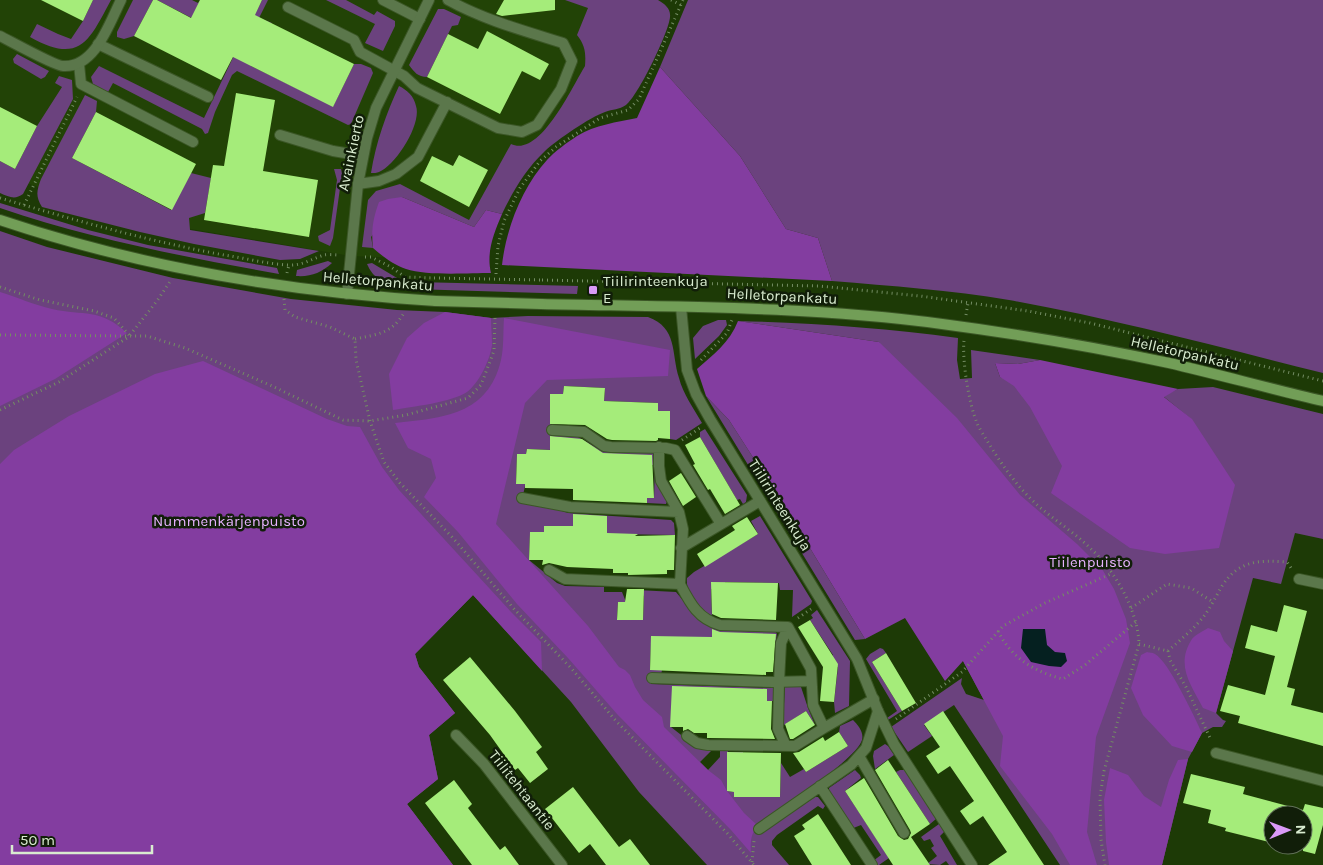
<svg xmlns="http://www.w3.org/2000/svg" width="1323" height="865" viewBox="0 0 1323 865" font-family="Karla,sans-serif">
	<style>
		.built { fill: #224306 }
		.green { fill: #6b427e }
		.forest { fill: #833da0 }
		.water { fill: #052020 }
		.building { fill: #a5ec7a }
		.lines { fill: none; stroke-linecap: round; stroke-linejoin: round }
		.lane-casing { stroke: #3b5626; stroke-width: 12 }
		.street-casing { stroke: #3b5626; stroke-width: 12 }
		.secondary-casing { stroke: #3b5626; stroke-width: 12 }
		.path { stroke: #748d64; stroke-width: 3; stroke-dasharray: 1 4; stroke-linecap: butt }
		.lane { stroke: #5b774b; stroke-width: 10 }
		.street { stroke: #5b774b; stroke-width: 10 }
		.secondary { stroke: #729e57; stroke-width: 10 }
		.secondary-bridge-casing { stroke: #3b5626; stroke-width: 12; stroke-linecap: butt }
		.path-bridge { stroke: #748d64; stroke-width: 3; stroke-dasharray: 1 4; stroke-linecap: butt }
		.secondary-bridge { stroke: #729e57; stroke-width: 10 }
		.poi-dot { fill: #da9af7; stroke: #111e09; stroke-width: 2 }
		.labels { text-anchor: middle; stroke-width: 5; stroke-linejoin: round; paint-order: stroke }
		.street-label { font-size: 15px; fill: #d9ecd0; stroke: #111e09 }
		.poi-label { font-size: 15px; fill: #d9ecd0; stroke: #111e09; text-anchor: start }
		.park-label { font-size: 15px; fill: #e7b3ff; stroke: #111e09 }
	</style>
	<rect width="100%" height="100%" fill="#1d3a06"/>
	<path class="built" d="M0,0h644l-47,103 -84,66 -39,71 -72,18 -51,-2 -219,-37 -132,-45z"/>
	<path class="green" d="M93,0h18c-22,41 -31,65 -81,37l7,-13 21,10 13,5 12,-18z
		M133,0h20l-19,36 -10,3 -7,-2v-5z
		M157,0h35l6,3 2,-3 49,25 13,-25h6l-9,18 13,5 -21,43 82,40 21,-42h7l10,4 2,5 -22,51 -3,1 -111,-54 -5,4 -17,37 -7,21 -3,1 -3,-5 -89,-46 -5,9 -15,-8 -2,-7 8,-11 105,52 36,-75z
		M326,0h20l28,15 3,-4 18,10v5l-12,25 -18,-8 10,-19z
		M565,0h93c7,4 13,9 12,17 -1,15 -32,79 -44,88 -7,5 -13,4 -21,7 -15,5 -48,28 -60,39 -19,18 -32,40 -43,63l-16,-4 -12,17 -72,-30 -31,40 2,11 -11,-1 6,-47 8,-9 24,-7 69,36 42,-76c29,14 61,-57 74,-78 1,-13 0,-21 -8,-31l11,-27z
		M688,0h635v373c-104,-26 -208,-54 -314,-73 -58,-10 -118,-14 -177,-19l-14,-43 -32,-9 -46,-73 -80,-89z
		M438,9h6l17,8 -3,8 -6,1 -25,51c-9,0 -13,-5 -18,-12z
		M17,54l32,17 -4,6 -4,2 -27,-16 -1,-4z
		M59,76l13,4 1,19 -50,95c-8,6 -14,3 -23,-1v-32l15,8 22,-43 25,-39 -7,-4z
		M399,86c8,4 15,10 17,20 6,18 -20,59 -37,66 -2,1 -5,1 -8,1 5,-31 15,-59 28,-87z
		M85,95l12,6 -1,11 -24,46 99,52 20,-37 20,5 -6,35 -16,5 1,12 129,21 -19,8 -20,1 -86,-16 -54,-12 -98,-25c-7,-11 -5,-17 -1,-28z
		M334,169h7l1,5 -9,64 -3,8 -11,-5 -1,-5 12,-6 7,-50z
		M0,203l88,27 60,15 129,23 2,6c-94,-17 -188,-35 -279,-66z
		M0,231l47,16 126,31 118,21 106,11 48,2 46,6 37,-2 120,1c30,11 23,36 31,61 4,16 15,31 23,45l-26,17 -6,-1v-28h-12v-8l-54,-2 1,-13 -41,-2 -1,8h-13l1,40 27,3 24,14 53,1 12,49 -1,3 -19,-1v-5h7l1,-33 -29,-1 -74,-14 -25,-1 -1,5h-9l-1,29 9,1c0,6 -3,12 -4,19l32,5 15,5 103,7 3,3 1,12 -61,-1v6l-41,-14h-29v6l-14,1 -1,27 28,23 8,3 39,1v5h18l4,10h-8l-1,18h26l1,-24 -7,-6 39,2 23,28 15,8 61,3 2,3 -2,11 -124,-2 -1,26 12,1 -1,5h-10v9l122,4 3,6 -1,7h-33l-71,26 28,22 13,1 -12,12 8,8 12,-13v-7h8v2h15v2l-16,11v26l8,1 -1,5h46l1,-34 9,14 14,-8 2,3 42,-26 -9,-14 1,-6 13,-6c5,5 11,12 9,20 -6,20 -84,70 -105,85l4,8 54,-36h3l7,9 -2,3 -5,-3 -41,29 -5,6v4l17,20h-82l-68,-73 -68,-90 -98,-107 -58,59 4,13 36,46 -26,22 9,44 -31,25 46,61h-453z
		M328,261l4,2c-11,10 -21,14 -36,13l1,-6z
		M372,263l25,15 2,9c-15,-2 -26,-9 -32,-23z
		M414,282h2l162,4 -1,8 -165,-5z
		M718,320h8l1,5 -8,11 -24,23 -2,-21 10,-12z
		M738,321c74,2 147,7 220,17l-1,22 3,19 12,-1 -1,-28 69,10 -22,4 -23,-1 5,14 190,41 -27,-22 15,-7 35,-2 110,27v125l-28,-6 -14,51 -28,-6 -37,135 7,7 3,1 -4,6h-9l-11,6 -14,26 -26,106h-102l-106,-160 -30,20 8,11 -24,16 -17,-25 71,-49 -1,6 5,10 18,6 -21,-39 -84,-319z
		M706,396l23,24 61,95 75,124 -10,1z
		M705,429l42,66 -1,7 -3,2 -3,-5 -3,1 -37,-63v-5z
		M760,516l52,85 -1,3 -19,13 1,-27h-13l-1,-7 -54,-1v7h-14l1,28c-12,-8 -27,-23 -25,-39l7,-6 64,-38 -7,-13z
		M817,610l33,51 -1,45 -14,7 -1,-11 4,-35 -15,-2 10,-10 -23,-35 3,-2 -2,-3z
		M880,648l3,1 3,4 -14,9 30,49 -14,9 -1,-2 10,-7 -31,-52 4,-5z
		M785,687h16l7,21 7,17 -9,-14 -22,14 -1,-5z
		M885,744l3,2 6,9 -19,14 -2,-13 1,-5z
		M855,770l5,5 1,3 -16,13 44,67 -10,7h-4l-2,-4 8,-6 -20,-30 -10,4 -22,-38v-3z
		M900,770h5l31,49 -6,5 -34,-52z
		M939,824l6,7 -5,5 17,29h-8l-3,-4 -6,4 -13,-1 10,-8 -6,-8 3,-2 -4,-7 -6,2 -3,-4z"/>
	<path class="forest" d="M660,67l80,89 46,73 32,9 14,43 -330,-16c4,-36 20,-78 45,-105 8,-9 21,-18 30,-24 18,-11 40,-14 60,-18z
		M402,197l72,30 12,-17 16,4c-8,19 -16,38 -11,59 -23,0 -65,3 -85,-4 -12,-4 -24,-13 -33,-21 -2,-17 0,-30 6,-46l9,-3z
		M0,292c17,5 34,13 52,17 32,7 48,-1 75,24l-72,46 -55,27z
		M445,312l46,6c0,9 1,18 1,27 -2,15 -13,38 -25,47 -14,10 -56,15 -74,18l-4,-36 18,-36 17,-15z
		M504,318l166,32 -2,26 -121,4 -22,23 -29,121 92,102 31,41 6,3 5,5 5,12 8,13 19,17 2,10 44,43 13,10 6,11 17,22 13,12c-6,10 -7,17 -6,28l-20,-23 -114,-116 -49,-56 -51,-54 -59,-72 -34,-35 12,-19 -5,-19 -23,-11 -13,-25c48,-5 93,-8 106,-63 3,-13 2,-28 3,-42z
		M738,321l141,21 78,76 63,77 57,49 25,25 12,20 12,30 4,24 -34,94 -9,95 10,33h-27l-18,-31 -52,-68 3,-30 -40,-75 -18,20 -40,-63 -40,21 -75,-124 -61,-95 -23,-24 -9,-27c16,-14 33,-27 41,-48z
		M1040,360l138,29 -14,8 28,22 43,66 -16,63 -54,6 -35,-6 -79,-55 11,-27 -32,-59 -16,-21 -14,-9 -5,-14 23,1z
		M203,361l124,58 20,7 13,1 22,40 17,23 113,123 29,29 1,29 -69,-76 -58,59 4,13 36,46 -26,22 9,44 -31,25 46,61h-453v-401l14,-14 55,-34 86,-42z
		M1208,628l12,4 4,9 9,10 -17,62 -13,-5c-12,-23 -28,-43 -11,-69 3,-4 11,-8 16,-11z
		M1147,652c2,1 5,0 8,2 14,8 39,62 47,79l-10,19 -20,-6 -29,-31 -12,-27 10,-33z
		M1188,759l-26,106h-53l-3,-23 -2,-42 6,-32 18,7 16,21 17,11 8,-27 9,-20z"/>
	<path class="water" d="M1023,629h22l2,16 8,7 10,1 2,8 -6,6 -12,-1 -18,-4 -10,-14z"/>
	<path class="building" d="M41,0h52l-10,21z
		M153,0h4l34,18 9,-18h62l-7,15 99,49 -21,43 -100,-50 -12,23 -87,-44z
		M504,0h51v10l-53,6 -6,-2z
		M487,31l62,33 -9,16 -18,-9 -22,43 -73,-37 21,-43 30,15z
		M236,93l39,7 -12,71 55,9 -9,57 -105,-17 9,-55 11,1z
		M0,107l37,19 -22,43 -15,-8z
		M96,112l100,52 -24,46 -100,-52z
		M459,155l29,15 -19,37 -49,-26 12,-25 21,10z
		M564,386l41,2 -1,13 54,2v8h12v28l-12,-1v2l-2,1 -44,-1 -5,-1 -22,-14 -35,-1v-30h13z
		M550,436l32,3 21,14 49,2 2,43h-7v5l-74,-3v-11l-48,-1v-4h-9l1,-30h9l1,-5 23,1z
		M700,437l40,68 -15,9 -15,-25 -2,1 -15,-25 2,-1 -10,-19z
		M681,473l15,24 -13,9 -14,-25z
		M573,514l34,2v17l31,1 -3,2 40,-1 -1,35h-7v4l-39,1v-2h-15v-4l-46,-2 -18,-4 -7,2 1,-5h-14l1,-28h14v-6h29z
		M747,517l11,17 -53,33 -8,-13 38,-24 -3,-4z
		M711,582l67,1 -2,37 -55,-2 -9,-4z
		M627,589h17l-1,31h-26l1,-18h7z
		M1284,605l23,6 -20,76 8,2 -4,16 32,8v33l-85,-23 2,-7 -20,-5 8,-26 37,10 10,-39 -30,-8 6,-23 26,7z
		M810,620l28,44 -4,38 -14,-1 3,-34 -25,-40z
		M712,629l8,3 56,2 -3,38h-7v3l-116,-5 1,-34 61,1z
		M886,653l30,50 -14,8 -30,-49z
		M470,657l45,54 27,36 -6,5 12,17 -18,14 -12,-15 -3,2 -25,-35 -47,-55z
		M672,686l95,3v12h5l-1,28 4,10 -66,-1h-2v-5h-13l-6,-4 -5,2v-4h-13z
		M806,711l9,14 -22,14h-3l-5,-15z
		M943,711l101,154h-56l19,-13 -24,-36 -13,9 -10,-14 14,-10 -24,-35 -12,8 -12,-18 14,-9 -16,-23z
		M839,732l9,14 -42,26 -13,-19 6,-1 24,-15 2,4z
		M727,752l54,1 -1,44h-46v-5l-7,-1z
		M888,760l42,64 -19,13 19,28h-37l-48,-74 19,-13 34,58 6,4 4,-1 3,-6 -1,-3 -35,-60z
		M1191,774l54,13 -2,7 60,16 2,-6 18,4v17l-8,29 -12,-3v-37l-30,1v28l-48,-12 1,-3 -18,-5 3,-13 -28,-7z
		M454,780l18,24 -4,4 32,42 5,-4 14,19h-47l-47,-62z
		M573,787l46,60 11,-8 20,26h-44l-16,-21 -11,9 -34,-44z
		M818,814l33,51h-39l-18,-29 11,-7 -3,-4z"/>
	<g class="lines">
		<defs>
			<path id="lane" d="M383,0l37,19
				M288,7l66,33 6,12 44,24 13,12 81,40 24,4 15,-7 24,-36 11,-28 -9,-18c-38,-12 -79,-23 -115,-43
				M98,44l110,53
				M79,64l2,20 112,58
				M280,135l53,16 30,5
				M358,184l21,-3 17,-7 22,-17 29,-55
				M552,430l32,2 20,14 7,1 55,1 9,2 46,74
				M522,498l48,9 109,5
				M681,548l79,-47
				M549,570l16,9 115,5 3,-55 -4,-17 -18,-31 -2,-15v-19
				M680,584c10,19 18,35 40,41l68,2 23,42 2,36 11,23 50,-29
				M652,678l121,4 38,-1
				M878,711l16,33 78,121
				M687,736l10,7 11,2 87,1 29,-18
				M786,746l-8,-17 1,-47 2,-39 7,-16
				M859,756l45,77
				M820,786l52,79
				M759,829l92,-64 15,-17 12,-37"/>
			<path id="street" d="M0,36c10,5 55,30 63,30 32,2 46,-42 58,-66
				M347,294l11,-110 9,-46 9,-30 53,-108
				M681,307l6,63 9,24 14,25 147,240 21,52
				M1299,579l24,5
				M456,735l28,29 78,101
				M1216,753l107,28"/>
			<path id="secondary" d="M0,220c140,47 288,72 436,81
				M541,304c134,3 268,2 401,20 76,10 152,23 227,39 51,12 103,26 154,38"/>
		</defs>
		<use href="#lane" class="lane-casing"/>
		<use href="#street" class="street-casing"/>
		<use href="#secondary" class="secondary-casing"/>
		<path class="path" d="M671,0l10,5
			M0,198c74,22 148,43 224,57 21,3 43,9 64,10 14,1 23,-6 36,-10 4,-1 10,0 15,0
			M24,205l53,-108
			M365,257h6l20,10 14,10 29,1
			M287,273l2,-8
			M496,274l2,-28 6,-25 16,-33 20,-27 16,-14 44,-29 28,-8 11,-11 44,-99
			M542,280l277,6 101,10 108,15 62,12 233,58
			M0,287l40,13 54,11 20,7 16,18
			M284,299l1,11 10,7 35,10 25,12 1,21 14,61 14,41 16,21 53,55 62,72 56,58 45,53 111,112 27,32
			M966,315l2,-12
			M0,335l129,1
			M130,335l27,-34 14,-21
			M355,339c23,-5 36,-5 49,-26
			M964,341c-2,20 5,63 13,82 2,5 6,11 9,16 14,23 29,45 48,63 18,17 39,29 56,46 25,22 48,63 49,96l-35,127 -4,26 1,43 4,25
			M701,360l26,-27 5,-13
			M0,410l59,-28 71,-46h17l38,12 87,38 71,34 27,1 36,-6 62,-17 13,-13 13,-34 1,-33
			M682,440l18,-12
			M1131,608l36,-24 24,4 22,14
			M798,618l13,-9
			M998,631c13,27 37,41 65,48l22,-14 51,-43
			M1139,644l29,7
			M1168,651c12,-11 26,-22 36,-35 7,-9 12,-20 18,-30 17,-26 37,-26 65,-24l4,6
			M1168,651l2,9 16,27 25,53
			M896,719l66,-47 41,-46 42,-23 68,-30
			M752,862l2,-21"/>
		<use href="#lane" class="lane"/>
		<use href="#street" class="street"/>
		<use href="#secondary" class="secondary"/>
		<defs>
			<path id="secondary-bridge" d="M436,301l105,3"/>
		</defs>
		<use href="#secondary-bridge" class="secondary-bridge-casing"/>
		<path class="path-bridge" d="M434,278l108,2"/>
		<use href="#secondary-bridge" class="secondary-bridge"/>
	</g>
	<rect class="poi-dot" x="588" y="285" width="10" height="10" rx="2.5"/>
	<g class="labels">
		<g class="street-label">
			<text transform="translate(351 153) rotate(-78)" y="5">Avainkierto</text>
			<text transform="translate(378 281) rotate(5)" y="5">Helletorpankatu</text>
			<text transform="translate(782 296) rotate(3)" y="5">Helletorpankatu</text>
			<text transform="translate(1185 353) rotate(13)" y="5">Helletorpankatu</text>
			<text transform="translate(780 505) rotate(58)" y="5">Tiilirinteenkuja</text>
			<text transform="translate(522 790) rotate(52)" y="5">Tiilitehtaantie</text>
		</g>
		<g class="poi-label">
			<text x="603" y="286">Tiilirinteenkuja<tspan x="603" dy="17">E</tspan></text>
		</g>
		<g class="park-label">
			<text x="229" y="526">Nummenkärjenpuisto</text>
			<text x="1090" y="567">Tiilenpuisto</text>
		</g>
	</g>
	<g transform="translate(1288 830) rotate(89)"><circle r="24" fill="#111e09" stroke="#617059"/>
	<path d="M0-4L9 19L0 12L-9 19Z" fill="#da9af7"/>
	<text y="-8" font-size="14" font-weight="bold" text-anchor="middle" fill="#d9ecd0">N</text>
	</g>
	<path d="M12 845v8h140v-8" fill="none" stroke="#d9ecd0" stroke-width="2.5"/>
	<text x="20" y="845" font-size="15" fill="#d9ecd0" stroke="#111e09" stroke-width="4" paint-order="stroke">50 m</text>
</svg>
